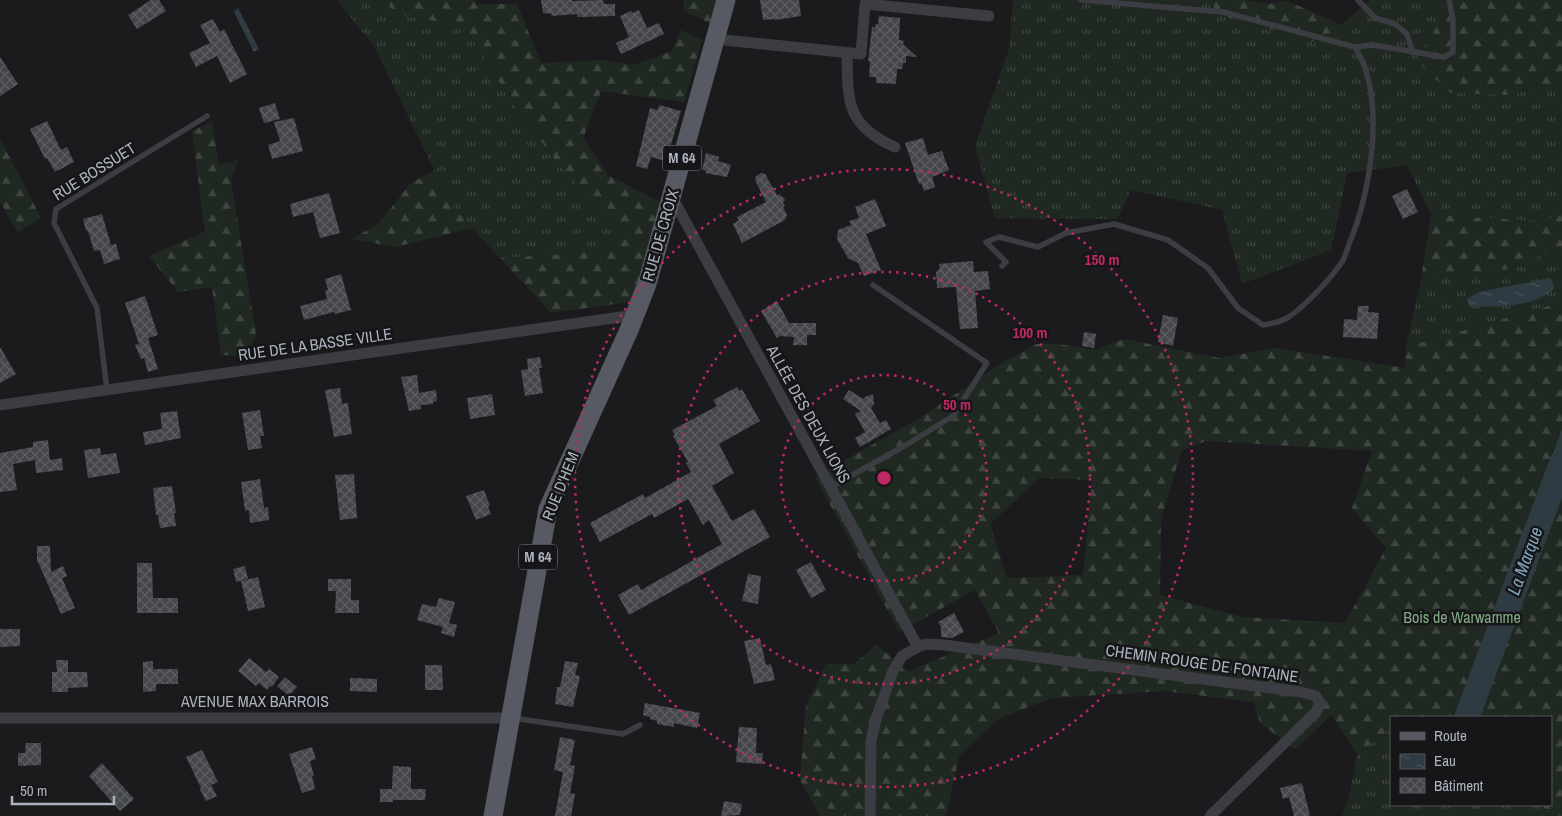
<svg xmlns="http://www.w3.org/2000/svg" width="1562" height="816" viewBox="0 0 1562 816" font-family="'Archivo Narrow',sans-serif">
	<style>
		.grass { fill: url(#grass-tufts) }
		.forest { fill: url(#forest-firs); fill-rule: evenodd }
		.water { fill: url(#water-ripples) }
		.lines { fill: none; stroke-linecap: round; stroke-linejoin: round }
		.river { stroke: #2f3b43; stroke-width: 25 }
		.building { fill: url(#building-cross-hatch) }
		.lane { stroke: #3b3d43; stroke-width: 5.5 }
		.street { stroke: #3b3d43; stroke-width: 11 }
		.primary { stroke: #575a62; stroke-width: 19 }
		.ring { fill: none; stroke: #c02865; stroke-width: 2.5; stroke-dasharray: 2.5 5 }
		.labels { text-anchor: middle; stroke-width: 5; stroke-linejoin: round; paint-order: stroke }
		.shield { fill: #161619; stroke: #7f848c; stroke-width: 1 }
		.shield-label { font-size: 15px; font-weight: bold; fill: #acb3be }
		.street-label { font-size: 16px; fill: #acb3be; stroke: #161619 }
		.park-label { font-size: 16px; fill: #82aa83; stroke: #161619 }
		.water-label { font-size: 18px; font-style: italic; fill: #81a3bb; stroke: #161619 }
		.centre { fill: #c02865; stroke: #161619; stroke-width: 2.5 }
		.ring-label { font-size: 15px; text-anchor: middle; font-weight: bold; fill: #c02865; stroke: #161619; stroke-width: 5; stroke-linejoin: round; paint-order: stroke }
	</style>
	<defs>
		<pattern id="grass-tufts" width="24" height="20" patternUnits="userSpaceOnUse" patternTransform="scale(1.25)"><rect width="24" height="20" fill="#202921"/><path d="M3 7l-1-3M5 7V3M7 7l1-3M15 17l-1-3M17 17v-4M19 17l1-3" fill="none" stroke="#3e463f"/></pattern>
		<pattern id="forest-firs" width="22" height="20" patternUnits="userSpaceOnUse" patternTransform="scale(1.25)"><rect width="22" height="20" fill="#202921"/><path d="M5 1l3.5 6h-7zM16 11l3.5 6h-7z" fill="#3e463f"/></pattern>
		<pattern id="water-ripples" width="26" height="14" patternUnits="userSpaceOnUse" patternTransform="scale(1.25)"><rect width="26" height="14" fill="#2f3b43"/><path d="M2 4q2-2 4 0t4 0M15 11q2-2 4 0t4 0" fill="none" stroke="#4a555c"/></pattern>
		<pattern id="building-cross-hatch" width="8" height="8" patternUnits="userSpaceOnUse" patternTransform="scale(1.25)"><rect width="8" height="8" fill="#45464b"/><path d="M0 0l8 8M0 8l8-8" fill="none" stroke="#5d5e63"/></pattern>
	</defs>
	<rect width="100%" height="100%" fill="#1b1b1e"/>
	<path class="grass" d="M337,0h48l10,14 70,12 48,79 47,61 56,58 -2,25 -48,5 -66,4 -48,-52 -78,-160z
		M1013,0h197l8,15 98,27 25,-17 29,-25h72l2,15 -28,45 90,35 56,-11v131l-23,6 -108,-6 -24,-50 -60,8 -16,77 -89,34 -20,-74 -91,-20 -14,29 -122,-1 -20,-72 34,-97z
		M1562,246v56l-156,45 15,-68 88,-10z
		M1391,727v78h152l4,11h-205l7,-18 8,-43z"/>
	<path class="forest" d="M385,0h89l2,4h41l24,59 62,-3 31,5 38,-14 9,-21 21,10 -18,62 -83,-11 -18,47 25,37 54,28 -10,39 -22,60 -79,11 -51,-55 66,-4 48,-5 2,-25 -56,-58 -47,-61 -48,-79 -70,-12z
		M684,0h32l-5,24 -28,-14z
		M1210,0h35l24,4 19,-3 53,24 -25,17 -98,-27z
		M1442,0h120v84l-56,11 -56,-2 -34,-33 28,-45z
		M212,122l7,43 19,-5 -7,21 25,153 -8,22 -27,-1 -9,-68 -34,5 -29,-36 56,-24 -13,-101z
		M0,139l41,79 -23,14 -18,-30z
		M435,170l17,36 21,22 -78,19 -43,-8 27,-16 32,-40z
		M1431,215l108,6 23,-6v31l-53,23 -88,10z
		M1562,302v514h-15l-4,-11h8v-88h-129l-15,-2 -4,2h-12v10l-34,28 -25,-40 -37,34 -35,-26 -6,-21 -90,-11 -112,7 -54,21 -39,37 -13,60h-126l-20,-36 6,-75 20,-41h28l22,-19 33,26 90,-38 -24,-43 -76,42 -84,-155 103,-58 84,-56 34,-19h23l35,6 30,-11 95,19 57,-10 129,20 1,-21zM1206,441l166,10 -20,57 34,40 -41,75 -103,-6 -82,-22 1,-76 21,-69zM1039,478l53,2 -9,95 -76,3 -17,-54z"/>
	<path class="water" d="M238,8l21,41 -5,3 -20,-40z
		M1550,278l3,4 1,7c-22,19 -57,17 -84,18l-3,-8 12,-7z
		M1562,429v25l-93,263h-9z"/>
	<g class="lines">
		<path class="river" d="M1467,717l95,-255"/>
	</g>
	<path class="building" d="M151,0h8l7,11 -29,18 -9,-14z
		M541,0h31v1l31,-1 1,4h11v12l-38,1v-3l-26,2 1,-2 -9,-1z
		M760,0h39l2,16 -26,4 -1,-1 -11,1z
		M639,10l8,18 12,-5 5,11 -43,20 -5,-11 13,-6 -9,-21 11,-5 1,2z
		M879,16l21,2 -1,22 5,1 -1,3 14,13 -11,-1v7h-3l-1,6h-5l-1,15 -20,-1v-6h-7l1,-16h-2l4,-34 3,1 1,-4h2z
		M213,19l7,13 4,-3 23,45 -17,9 -13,-27 -21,11 -7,-14 21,-10 -10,-18z
		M0,57l18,27 -18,12z
		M275,103l5,16 -16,4 -5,-15z
		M659,105l22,6 -15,50 -15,-4 -4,12 -11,-3 14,-58 8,2z
		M294,118l9,33 -31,8 -4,-14 12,-4 -6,-19z
		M47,121l14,29 6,-3 7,15 -19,10 -8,-14 -2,1 -15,-30z
		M923,138l5,17 14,-4 7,19 -17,7 3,10 -11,4 -3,-8 -2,1 -14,-41z
		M706,153l13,4 -1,4 13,4 -4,12 -22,-4 1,-2 -4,-1z
		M761,173l4,1 12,21 2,-1 6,5 -2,4 2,3 -2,1 4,8 -2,5 -43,23 -9,-19 6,-4 -2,-3 29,-15 -11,-22 1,-4z
		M1407,189l11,23 -15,7 -11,-23z
		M329,193l11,40 -20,5 -7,-26 -20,5 -3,-13z
		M875,199l11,27 -20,8 15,36 -17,6 -6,-13 -10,-5 -11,-19 1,-9 13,-5 -2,-4 10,-3 -4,-11z
		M102,214l9,31 5,-1 4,15 -16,5 -4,-14 -6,1 -6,-20h-2l-3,-12z
		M973,261l1,11 14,-1 2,18 -15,2 3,37 -18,1 -4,-42 -19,1 -1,-16 4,-3 -1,-5z
		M341,274l10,36 -16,4 -1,-2 -30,8 -4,-14 27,-7 -2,-8 3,-1 -3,-11z
		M145,296l13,39 -10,3 10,31 -10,3 -4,-14 -3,1 -6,-14 4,-1 -14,-41z
		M777,301l12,22h27v12h-9v10h-14l1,-8 -14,-1 -3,2 -16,-27z
		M1358,306h11l-1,6 11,1 -2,26 -34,-2 1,-18 13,1z
		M1163,315l15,3 -5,28 -15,-4z
		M1084,332l12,2 -2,14 -12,-2z
		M0,347l16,27 -16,9z
		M540,357l2,11h-3l4,25 -18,3 -4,-26 7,-1 -1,-10z
		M417,375l2,18 17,-3 1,11 -4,1v2l-12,1v4l-12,2 -8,-34z
		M737,387l2,4 3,-2 18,32 -41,23 15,29 -22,13 20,35 22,-12 16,28 -141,78 -11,-20 20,-11 3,6 81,-46 -13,-24 -6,5 -15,-26 -34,19 -2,-4 -52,28 -10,-19 53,-29 2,4 46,-26 -5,-9 2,-1 -15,-26 2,-1 -3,-5 45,-24 -4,-6z
		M340,388l2,16 6,-1 4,31 -18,3 -9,-47z
		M849,390l14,9 2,-2 8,-3 1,10 -3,4 9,15 6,-3 5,9 -31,18 -5,-9 10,-6 -10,-18 6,-3 -18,-12z
		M492,394l3,21 -25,4 -3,-21z
		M260,410l4,26h-4l2,12 -14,2 -6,-37z
		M177,411l4,27 -36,7 -2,-13 19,-3 -2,-16z
		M48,440l2,20 12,-2 1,12 -27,3 -1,-13 -22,4 4,26 -17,2v-39l33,-6v-5z
		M100,448l1,7 15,-2 4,20 -32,5 -4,-28z
		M354,474l3,44 -17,2 -5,-45z
		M260,479l4,29 4,-1 1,13 -19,3 -1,-13 -4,1 -4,-29z
		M172,486l4,27h-2l2,13 -16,2 -2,-13h-2l-3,-27z
		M484,490l6,16 -2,1 3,7 -15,6 -10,-24z
		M37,546h13l1,26 12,-6 4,10 -5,2 13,30 -14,6 -24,-54z
		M811,562l15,28 -15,8 -15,-28z
		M137,563h15l1,35h25v15h-41z
		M245,566l3,13 -12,3 -3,-13z
		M748,574l13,2 -3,28 -16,-3z
		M258,577l7,30 -17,4 -7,-30z
		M328,579h23v21h8v13h-24l1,-22h-8z
		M439,598l16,4 -6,21 8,2 -3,12 -13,-4 2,-6 -26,-7 5,-16 14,3z
		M954,613l10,19 -12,6 -11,-1v-10l-3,-5z
		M0,629h20v17l-20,1z
		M760,638l6,27 5,-1 4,16 -21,4 -10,-43z
		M249,658l17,14 3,-3 10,8 -7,10 -2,-1 -3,4 -8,-7 -3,3 -18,-15z
		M56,660h12v12h19l1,15 -20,1v4h-16v-20h5z
		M153,661v8h25v15h-22v7l-13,1v-30z
		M565,661l13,2 -3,12 5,1 -7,31 -18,-3 2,-17h3z
		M425,665h17l1,25h-18z
		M285,677l12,10 -8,9 -12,-10z
		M350,678l27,1v13l-27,-1z
		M645,703l55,10 -3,15 -23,-5v4l-17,-3v-3l-7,-2v-2l-7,-2z
		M739,727l18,1 -1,25h7l-1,11 -26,-2z
		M560,737l15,3 -5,25 5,1 -5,27 5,1 -4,22h-16l8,-44 -9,-2z
		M26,743h15v22l-23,1v-13h7z
		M312,747l4,12 -6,2 4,15h-2l3,13 -13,4 -13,-39z
		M202,750l16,32 -7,3 6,11 -11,5 -6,-12 1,-1 -15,-31z
		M102,763l32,36 -14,12 -31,-35z
		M393,766l18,1v22h15l-1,11h-32v2h-13v-13h12z
		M1302,783l8,33h-16l-5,-19 -6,2 -3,-11z
		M724,801l18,3 -2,11 -19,1z"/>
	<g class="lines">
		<path class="lane" d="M1081,0l142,12 132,35 18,-2 71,12 9,-5v-32l-4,-20
			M1358,0l17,18 20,6 12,10 6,19
			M1002,266l4,-4 -20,-20 13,-5 39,10 28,-14 48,-9 54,16 40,28 30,40 25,17c7,-1 16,-3 22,-6 16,-8 47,-42 57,-57 3,-5 5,-12 7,-18 22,-51 38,-147 6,-197
			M107,390l-10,-82 -43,-85 2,-14 151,-93
			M831,487l75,-42 47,-29 34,-53 -114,-78
			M513,718l110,16 17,-9"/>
		<path class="street" d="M714,39l147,15 4,-50 124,12
			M847,53c1,47 -2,72 48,94
			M672,197l246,450
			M0,405l635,-90
			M0,718h511
			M870,816l1,-75 5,-22 17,-48 9,-15 16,-9 8,-3 18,1 357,47 15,4 4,7 -4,9 -106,104"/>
		<path class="primary" d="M493,816l55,-307 81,-179 18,-46 79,-284"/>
	</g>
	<g class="ring">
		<circle cx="884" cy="478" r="103"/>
		<circle cx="884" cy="478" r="206"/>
		<circle cx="884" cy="478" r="309"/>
	</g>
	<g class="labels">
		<g class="shield">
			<rect x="663" y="145.5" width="38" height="25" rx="4"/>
			<rect x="519" y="544.5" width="38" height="25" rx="4"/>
		</g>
		<g class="shield-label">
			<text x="682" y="163">M 64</text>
			<text x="538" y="562">M 64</text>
		</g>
		<g class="street-label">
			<text transform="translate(94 171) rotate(-32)" y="6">RUE BOSSUET</text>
			<text transform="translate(660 235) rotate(-74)" y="6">RUE DE CROIX</text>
			<text transform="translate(315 344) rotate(-8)" y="6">RUE DE LA BASSE VILLE</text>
			<text transform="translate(809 414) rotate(61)" y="6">ALLÉE DES DEUX LIONS</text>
			<text transform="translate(560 486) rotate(-68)" y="6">RUE D'HEM</text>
			<text transform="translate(1202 663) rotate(8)" y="6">CHEMIN ROUGE DE FONTAINE</text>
			<text x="255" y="707">AVENUE MAX BARROIS</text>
		</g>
		<g class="park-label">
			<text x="1462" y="623">Bois de Warwamme</text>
		</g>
		<g class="water-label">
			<text transform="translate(1525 561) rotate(-70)" y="6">La Marque</text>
		</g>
	</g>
	<circle cx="884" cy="478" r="8" class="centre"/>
	<g class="ring-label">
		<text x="1102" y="265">150 m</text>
		<text x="1030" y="338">100 m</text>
		<text x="957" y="410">50 m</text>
	</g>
	<rect x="1390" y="716" width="162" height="90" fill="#161619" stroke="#52555b"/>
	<rect x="1400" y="732" width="25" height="8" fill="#575a62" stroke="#52555b"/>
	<text x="1434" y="741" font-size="15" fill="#acb3be">Route</text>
	<rect x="1400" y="754" width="25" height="15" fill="url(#water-ripples)" stroke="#52555b"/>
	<text x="1434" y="766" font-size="15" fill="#acb3be">Eau</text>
	<rect x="1400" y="778" width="25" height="15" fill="url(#building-cross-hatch)" stroke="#52555b"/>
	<text x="1434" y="791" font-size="15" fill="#acb3be">Bâtiment</text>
	<path d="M12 796v8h102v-8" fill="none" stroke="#acb3be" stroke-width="2.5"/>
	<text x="20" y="796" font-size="15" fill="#acb3be" stroke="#161619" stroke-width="4" paint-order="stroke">50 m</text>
</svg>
